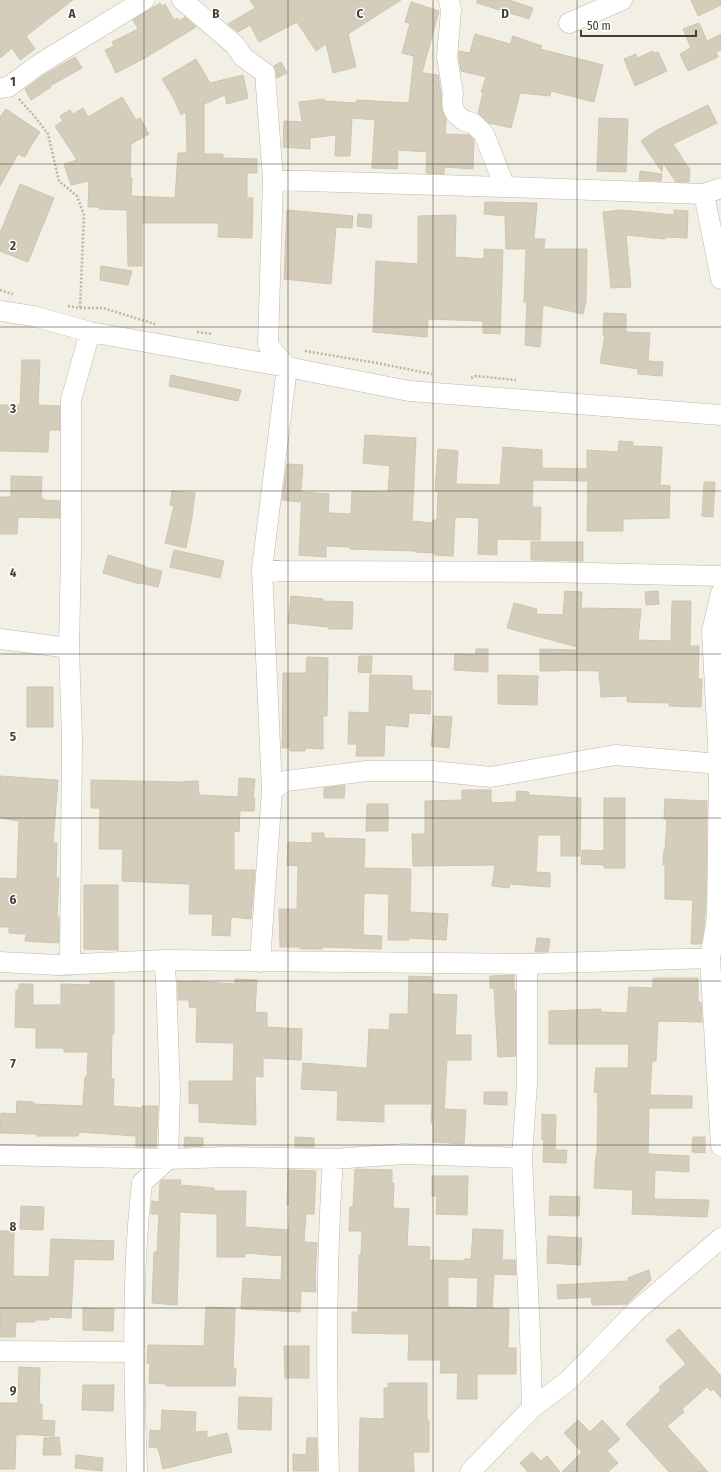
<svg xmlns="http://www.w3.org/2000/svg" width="721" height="1472" viewBox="0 0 721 1472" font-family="'Fira Sans Condensed',sans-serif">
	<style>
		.building { fill: #d4cdbb; stroke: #cec5ae; fill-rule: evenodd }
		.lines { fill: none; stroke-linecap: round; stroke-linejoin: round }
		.minor-casing { stroke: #beb8a8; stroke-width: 21 }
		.path { stroke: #bfb69a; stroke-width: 2.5; stroke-dasharray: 2 2; stroke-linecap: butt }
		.minor { stroke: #fff; stroke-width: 20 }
		.grid { fill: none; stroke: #454035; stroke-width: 1; stroke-opacity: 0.55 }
		.grid-label { font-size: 13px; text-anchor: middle; font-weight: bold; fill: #454035; stroke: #fff; stroke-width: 3; stroke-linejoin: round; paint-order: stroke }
	</style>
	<rect width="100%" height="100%" fill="#f2f0e5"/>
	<path class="building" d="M0,0h73l-47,36 9,13 -15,11 -8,-12 -12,10z
		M250,0h151l-53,34 8,33 -23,6 -7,-29 -10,7 -19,-29 -38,20 -9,-17 -12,7 -10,-8 27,-16z
		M477,0h32l24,8 -4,11 -52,-16z
		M691,0h30v5l-23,11z
		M411,2l28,9 -17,62 16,2 3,19 1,16 4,10 -1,14 24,1 5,5 -1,29 -29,-2v7l-18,-1 1,-21 -29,-2 -1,19 -25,-1 3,-48 -23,-2 -2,38h-15l1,-21 -26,3v11l-27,-2 1,-26 18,1 -3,-20 25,-3v2l32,2 1,-3 52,3 5,-47 -12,-3 8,-30 -5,-1z
		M160,3l2,3 3,-2 9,16 4,-2 1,3 6,-4 11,10 -51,31 -29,15 -11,-23 9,-4 -2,-4 26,-13 -5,-9z
		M699,23l8,18 14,-7v16l-5,2 2,5 -30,14 -8,-17 11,-6 -8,-19z
		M475,34l35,10 3,-8 29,10 -2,3 63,16 -9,37 -43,-11 -1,5 -30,-3 -9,35 -22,-5 -11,-10 5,-20 -2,-1 5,-15 -25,-6 -2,-14v-6l11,2z
		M653,51l2,2 3,-1 9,19 -32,15 -11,-27 12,-5 1,4z
		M75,57l7,11 -32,18 1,1 -20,13 -6,-11 19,-14z
		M196,59l14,24 33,-8 5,23 -21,6 -2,-9 -21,9v50h19v4l34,1v14h-10v25h6l-1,40 -34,-1 1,-14h-77v43h-14l-1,-56 -28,-1 1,-2h-12l1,-26 -18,4 -7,-21 13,-4 -22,-34 8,-5 -3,-5 10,-6 3,4 10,-6 5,9 34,-20 14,23 4,-2 9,16 -18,10 -1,34h2l-1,18 44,2 3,-45h9l-1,-41 -5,3 -7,-16 -12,-20z
		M281,62l6,11 -10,5 -1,-6 -2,-6z
		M708,105l9,18 -44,21 17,26 -1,12h-13l-13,-19 -1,9 -21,-31 16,-11z
		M6,109l34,23 -11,17 -4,8 -7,-3 -18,32v-69z
		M599,118l29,1 -2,53 -29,-1z
		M640,171l22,3 -1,7 -22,-1z
		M20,184l34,14 -26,64 -28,-11v-18z
		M485,202l52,1 -3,36h11l-1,10h43l-1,52 -3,13 -40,-9 -3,42 -15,-2 2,-43h-3l2,-53h-20l-1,-33 -21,-2z
		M287,210l66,6 -1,12 -16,-1 -5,57 -47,-5z
		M622,210l52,5v-5l14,1 -1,27 -22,-1v2l-39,-4 5,52 -20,1 -8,-76z
		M358,214l14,1 -1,13 -14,-2z
		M456,215l-1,42 29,2v-10l19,1 -3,84 -17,-1v-12l-55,-2 -1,18 -54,-5 3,-71 42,3v-48z
		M101,266l31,5 -4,14 -28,-5z
		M604,313l22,1v18l24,1 -2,28 15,1 -1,14 -24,-2v-5l-38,-6 5,-28h-2z
		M22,360h18l-2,45 22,1v24h-11l-1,22 -48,-1v-46h20z
		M171,375l70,15 -3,11 -69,-15z
		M365,435l51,3 -4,83 21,2v-3h4l1,-29h-3l3,-42 20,2 -2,33 44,1 3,-38 39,3v18l45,1v-19l31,2 1,-11 14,1v4l29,1 -2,38 10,1 -1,32 -46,1v12h-36l1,-50 -55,-1 -1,27h9l-1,33 -43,-1v16l-19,-1 1,-36 -24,-1 -2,39 -18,-1v-2l-20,-1v-1l-65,-2v-2l-24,-1v11l-27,-2 3,-63 27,2 -1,19 23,1 1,-23 36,1 2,-26 -27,-3z
		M287,464l16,1 -3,37 -18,-2z
		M11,476l31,1 -1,21h2v2l17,1v17l-42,-1 -1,17h-17v-37h11z
		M704,482h11l-2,35 -11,-1z
		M172,491l23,2 -3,24 -6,31 -21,-5 9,-37 -4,-1z
		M531,542h52v19l-52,-1z
		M174,550l50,11 -4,17 -50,-11z
		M108,555l37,11 -1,1 18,4 -4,16 -18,-4v1l-37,-11z
		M565,591l17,1 -1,16 60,1 -3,31 33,1 1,-40h19l-1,45h9l-1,33h4l-1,28 -32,-1v-3l-42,-1v-6l-26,1 -2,-26 -40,-1v1h-19v-22l36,1 1,-3 -70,-19 7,-25 23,6 -1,5 27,1z
		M658,591l1,13 -13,1 -1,-13z
		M291,596l32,3v2l30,1 -1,27h-23v-2l-41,-4z
		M476,649h12v23l-34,-2 1,-16 21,1z
		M359,656h13l-1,17 -13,-1z
		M307,657l21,1 -1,58h-4v33l-18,-1v3h-15v-3h-8l1,-75h23z
		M370,675l42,1v14l19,1 -1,23 -21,-1 -1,14 -23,-2 -1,31h-28l1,-12h-9l1,-32 20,1z
		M498,675l40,1 -1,29 -39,-1z
		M27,687h26v40h-26z
		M434,716l18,1 -3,31 -18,-2z
		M0,776l58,4 -5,63h4l-1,35h3l-2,39h2v26l-34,-2 1,-7 -17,-1v-6h-9v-49l17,1 2,-58 -19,-3z
		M239,778l16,1 -2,19 2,1 -1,12h-14l-1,21 -5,-1v39h21l-4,49 -20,-2 -1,19 -18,-1 1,-21h-24l1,-30 -68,-3 1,-32h-24l1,-41h-9v-28l87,2 20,-1 1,14 39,2z
		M338,786h7l-1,12h-20v-10z
		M462,790h29v13l25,-1 1,-11 12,1v3l52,3 -1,58h-19v-21h-23l-2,37 14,1v14l-40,-3 -1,4 -17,-2 3,-21 -82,1 -1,-32h13v-33l37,-1z
		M604,798h21v70h-21v-3l-23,-1 1,-14 22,1z
		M665,799l42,2 -1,99 -2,28 -3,16h-10l2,-44 -28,-1v-34h-2l1,-15h1l2,-31h-3z
		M367,804h21v27h-22z
		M312,833h12v5l41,1 -1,29 47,1 -1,43 38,2 -2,26 -37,-2v2h-21l1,-46 -25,-1 -1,42 19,1 -1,13 -59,-2v2h-22v-2h-20l-1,-38h18l1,-43 -11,-1 1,-23 24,1z
		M84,885h34v65l-34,-1z
		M537,938l13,1 -2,13h-13z
		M514,975v16h2v65l-18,1 -4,-69h-4v-12z
		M409,976l23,1v17l25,1 -2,40h16v25h-24l-3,49 22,1 -2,34 -31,-2v-19h-2l1,-19h-48v18l-47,-2 1,-29 -37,-2 2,-26 64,5 2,-39 20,1 1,-16h18z
		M653,978h45v24h3l1,20 -44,-1 -2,40h-4l-2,34 42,1v12h-43l-1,46 41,2v16l-34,-2 -1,29 55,1 -2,17 -75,-3 1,-24 -39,-2 2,-33h1l1,-54h-1l1,-8 -4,-1 2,-24h32l1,-24h-80v-33l52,-2v3l26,1 2,-26 24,1z
		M235,979l22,1 -2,32 12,1v14l35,2 -1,31 -38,-2v19l-8,-1 1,49 -57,-3v-18l-10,-1v-22h44l1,-38 -38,-1 1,-34 -8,-1v-7h-11v-19l13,1v-1l44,3z
		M90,981h24v53h-2l-1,45h3l-1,27 29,2v-2h16l-2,41h-20v-11l-57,-4 -1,4h-41v-2l-37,-1 1,-20 15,1 1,-13 17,1 -1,2 50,2 2,-29h2l1,-25h-24v-4h-28v-20l-21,-1 1,-37h3v-6h14v21h28v-21l29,1z
		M484,1092h23v13l-23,-1z
		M542,1114l14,1 -1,35h12l-1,13 -23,-1 1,-22h-2z
		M185,1137l18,1v8l-19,1z
		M295,1137l19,1v9h-19z
		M693,1137h12v16l-13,-1z
		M355,1169l37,1v13h2l-1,25 16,1 -2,37 23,1 -1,13 35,1v-2h7l2,-30 30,1 -1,30h13l1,15 -22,-1 -2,34 17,1 -1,39h8v26h-39v25h-20l1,-26h-18l1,-13h-33l1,-26 -57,-1v-21h6l1,-57h2l1,-24h-13l1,-24h3zM448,1277l30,1 -1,30 -29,-1z
		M288,1170l28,1 -2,43h-8l-2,28 13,1 -2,35 1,14 -15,-1 -1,21 -59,-3 2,-31 38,2 1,-24 -37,-3v4h-28v-43l-37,-2 -3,93 -25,-2 2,-51h3l2,-38h-8l1,-13 7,1 1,-20 2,-2h19l-1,5 34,3v3h32l-1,36 44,3 1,-25h-3z
		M432,1176h36l-1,39 -31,-1 1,-18h-5z
		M550,1196l30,1 -1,19 -30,-1z
		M21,1206l23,1 -1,23 -23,-1z
		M0,1231h14l-1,45 36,1 2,-38 63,2 -1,19 -39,-1 -3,59 -22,-1v3h-14v2h-19l-1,15h-15l1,-37h-1z
		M548,1236l34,2 -2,27 -33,-2z
		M649,1270l2,10 -24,24 -35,1 -1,-8 -33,2 -1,-14 71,-4v-3z
		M206,1307l29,1 -2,60h3l-1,18h-69l1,-2 -18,-1 1,-20h-3l1,-18 56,1z
		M83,1308l31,1 -1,22 -30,-1z
		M679,1329l42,47v22l-8,-9 -2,2 -4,-4 -25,22 2,3 -17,14 41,46h-39l-43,-48 35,-34 -2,-3 27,-23 -20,-24z
		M284,1346h25v32h-24z
		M19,1367l21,1 -1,36h3v16l13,1 -1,15 -35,-2v1h-3l-1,34h-15v-66h18z
		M388,1383h39v37h2v32h-16l1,20h-55l1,-54 24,1v-31h4z
		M83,1385h31l-1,26 -31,-1z
		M239,1397l33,1 -1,32 -33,-1z
		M162,1410l34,2 -1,20 12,-1v7l20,-5 5,19 -69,17 -5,-21 -9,-1 1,-17 11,1z
		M578,1420l12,12 12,-12 18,19 -13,12 11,12 -10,9h-46l20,-20 -18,-19z
		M59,1437l2,18h-18l1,-17z
		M307,1438h10v33h-24v-17l13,1z
		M532,1452l9,9 6,-5 13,16h-32l-8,-9z
		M76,1455l27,3 -1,13 -27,-3z"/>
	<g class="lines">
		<defs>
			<path id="minor" d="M182,0l53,45 8,12 22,16 8,107 -5,165 19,22 -25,202 10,221 -12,172
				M449,0l2,10 -4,47 6,37 -1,7 1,7 3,6 7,6 11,4 10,10 21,53
				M569,23l53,-23
				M0,88l8,-1 30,-22 106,-65
				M273,180l232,7 199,7 17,-6
				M704,194l17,85
				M0,311l33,5 57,16 197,35 122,24 312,24
				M262,569l18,2 266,1 175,4
				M721,593l-9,38 7,133 -2,155 -7,39 11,188
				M0,639l69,9
				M272,790l14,-9 81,-10h65l59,6 124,-22 104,9
				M0,962l58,3 106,-5 363,4 183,-6
				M527,964v119l-5,75 8,175 2,75
				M70,965l2,-226 -3,-91 2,-96v-152l19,-68
				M0,1155l168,4 60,-2 105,2 71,-5 118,4
				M0,1351l135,1
				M137,1472c-3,-96 -6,-194 5,-289l26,-24 2,-69 -4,-109 -2,-21
				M329,1472c-3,-105 -3,-209 4,-313
				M470,1472l62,-64 37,-28 65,-67 87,-75"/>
		</defs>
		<use href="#minor" class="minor-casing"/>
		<path class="path" d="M19,99l16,18 13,17 11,47 18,15 7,19 -4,94
			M0,290l13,4
			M68,306l11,2h24l52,16
			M197,332l15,2
			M305,351l72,12 55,11
			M471,378l5,-2 40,4"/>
		<use href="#minor" class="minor"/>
	</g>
	<path class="grid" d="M144,0v1472M288,0v1472M433,0v1472M577,0v1472M0,164h721M0,327h721M0,491h721M0,654h721M0,818h721M0,981h721M0,1145h721M0,1308h721"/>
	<g class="grid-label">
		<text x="72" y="18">A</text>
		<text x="216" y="18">B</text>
		<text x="360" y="18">C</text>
		<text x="505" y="18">D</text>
		<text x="13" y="86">1</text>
		<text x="13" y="250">2</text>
		<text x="13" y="413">3</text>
		<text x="13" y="577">4</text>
		<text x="13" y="741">5</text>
		<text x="13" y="904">6</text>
		<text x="13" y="1068">7</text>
		<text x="13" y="1231">8</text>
		<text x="13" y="1395">9</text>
	</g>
	<path d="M581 30v6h115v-6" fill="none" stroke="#454035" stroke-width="2"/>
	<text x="587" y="30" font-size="12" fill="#454035" stroke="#ffffff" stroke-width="3" paint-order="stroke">50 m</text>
</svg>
